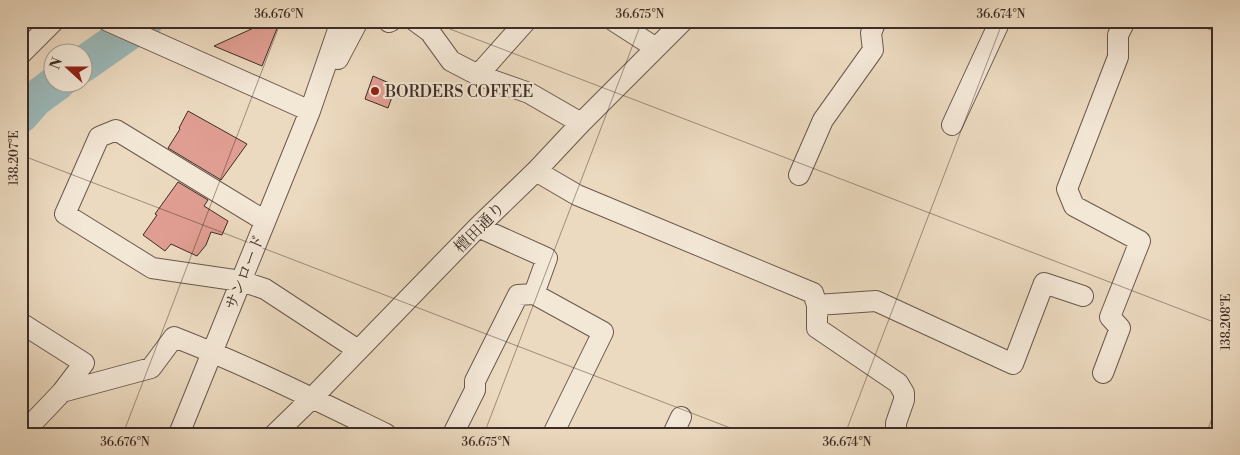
<svg xmlns="http://www.w3.org/2000/svg" width="1240" height="455" viewBox="0 0 1240 455" font-family="'Libre Bodoni','Noto Serif JP',serif">
	<style>
		.lines { fill: none; stroke-linecap: round; stroke-linejoin: round }
		.river { stroke: #9bb9ba; stroke-width: 36 }
		.building { fill: #e09e92; stroke: #3e2d26 }
		.minor-casing { stroke: #6a584c; stroke-width: 22 }
		.minor { stroke: #f3e7d6; stroke-width: 20 }
		.ticks { fill: none; stroke: #3e2d26; stroke-width: 1; stroke-opacity: 0.45 }
		.poi-dot { fill: #8f2418; stroke: #f3e7d6; stroke-width: 2 }
		.labels { text-anchor: middle; stroke-width: 4; stroke-linejoin: round; paint-order: stroke }
		.poi-label { font-size: 16px; fill: #3e2d26; stroke: #f3e7d6; text-anchor: start }
		.street-label { font-size: 16px; fill: #3e2d26; stroke: #f3e7d6 }
		.neatline { fill: none; stroke: #3e2d26; stroke-width: 2 }
		.ticks-label { font-size: 12px; text-anchor: middle; fill: #3e2d26 }
	</style>
	<rect width="100%" height="100%" fill="#ecdac0"/>
	<filter id="stains"><feTurbulence type="fractalNoise" baseFrequency=".004" numOctaves="4"/><feColorMatrix values="0 0 0 0 .2 0 0 0 0 .09 0 0 0 0 .02 0 0 0 .5 -.17"/></filter>
	<radialGradient id="worn" r=".72"><stop offset=".6" stop-color="#630" stop-opacity="0"/><stop offset="1" stop-color="#630" stop-opacity=".3"/></radialGradient>
	<g class="lines">
		<path class="river" d="M82,65l63,-44
			M21,115l14,-16 23,-17"/>
	</g>
	<path class="building" d="M269,21h11l-18,45 -48,-20z
		M373,76l23,10 -8,22 -23,-9z
		M188,111l59,33 -26,36 -53,-32 12,-19 -1,-1z
		M178,182l30,18 -4,6 24,15 -6,14 -11,-3 -5,13 -9,11 -26,-12 -6,7 -22,-16 14,-20 -2,-1z"/>
	<g class="lines">
		<defs>
			<path id="minor" d="M108,21l202,90
				M415,21l15,11 21,29 27,14 48,-54
				M614,21l42,27
				M389,22l2,-1
				M21,54l33,-33
				M338,59l20,-38
				M478,75l51,18 52,30
				M952,125l48,-104
				M536,171l41,24 236,98 4,12v23l81,55 6,10v7l-8,23v11
				M799,175l24,-55 50,-70 -2,-17 5,-12
				M265,221l-149,-91 -17,7 -34,77 87,54 89,13 24,8 93,61
				M478,227l69,31 -13,36
				M817,305l59,-4 137,63 31,-81 39,13
				M21,323l63,40 -22,29
				M1103,373l17,-45 -10,-11 30,-76 -66,-35 -7,-17 51,-132v-22l7,-14
				M22,434l40,-42 89,-24 23,-31c72,28 142,63 212,97
				M179,434l131,-323 31,-90
				M275,434l37,-36 166,-171 58,-56 45,-48 102,-102
				M453,434l22,-44v-9l43,-86 16,-1 69,38 -50,102
				M673,434l8,-17"/>
		</defs>
		<use href="#minor" class="minor-casing"/>
		<use href="#minor" class="minor"/>
	</g>
	<path class="ticks" d="M429,21l790,303M1187,21l32,12M21,155l725,279M123,434l158,-413M484,434l158,-413M845,434l158,-413M1206,434l13,-34"/>
	<circle class="poi-dot" cx="375" cy="91" r="5"/>
	<g class="labels">
		<g class="poi-label">
			<text x="385" y="97">BORDERS COFFEE</text>
		</g>
		<g class="street-label">
			<text transform="translate(479 227) rotate(-45)" y="6">檀田通り</text>
			<text transform="translate(244 272) rotate(-68)" y="6">サンロード</text>
		</g>
	</g>
	<rect width="1240" height="455" fill="none" stroke="#ecdac0" stroke-width="55"/>
	<g transform="translate(68 68) rotate(291)"><circle r="24" fill="#f3e7d6" stroke="#ab9d90"/>
	<path d="M0-4L9 19L0 12L-9 19Z" fill="#8f2418"/>
	<text y="-8" font-size="14" font-weight="bold" text-anchor="middle" fill="#3e2d26">N</text>
	</g>
	<rect x="28" y="28" width="1184" height="400" class="neatline"/>
	<g class="ticks-label">
		<text x="279" y="18">36.676°N</text>
		<text x="640" y="18">36.675°N</text>
		<text x="1001" y="18">36.674°N</text>
		<text transform="translate(14 158) rotate(-90)" y="4">138.207°E</text>
		<text transform="translate(1226 322) rotate(-90)" y="4">138.208°E</text>
		<text x="125" y="446">36.676°N</text>
		<text x="486" y="446">36.675°N</text>
		<text x="847" y="446">36.674°N</text>
	</g>
	<rect width="100%" height="100%" filter="url(#stains)"/>
	<rect width="100%" height="100%" fill="url(#worn)"/>
</svg>
